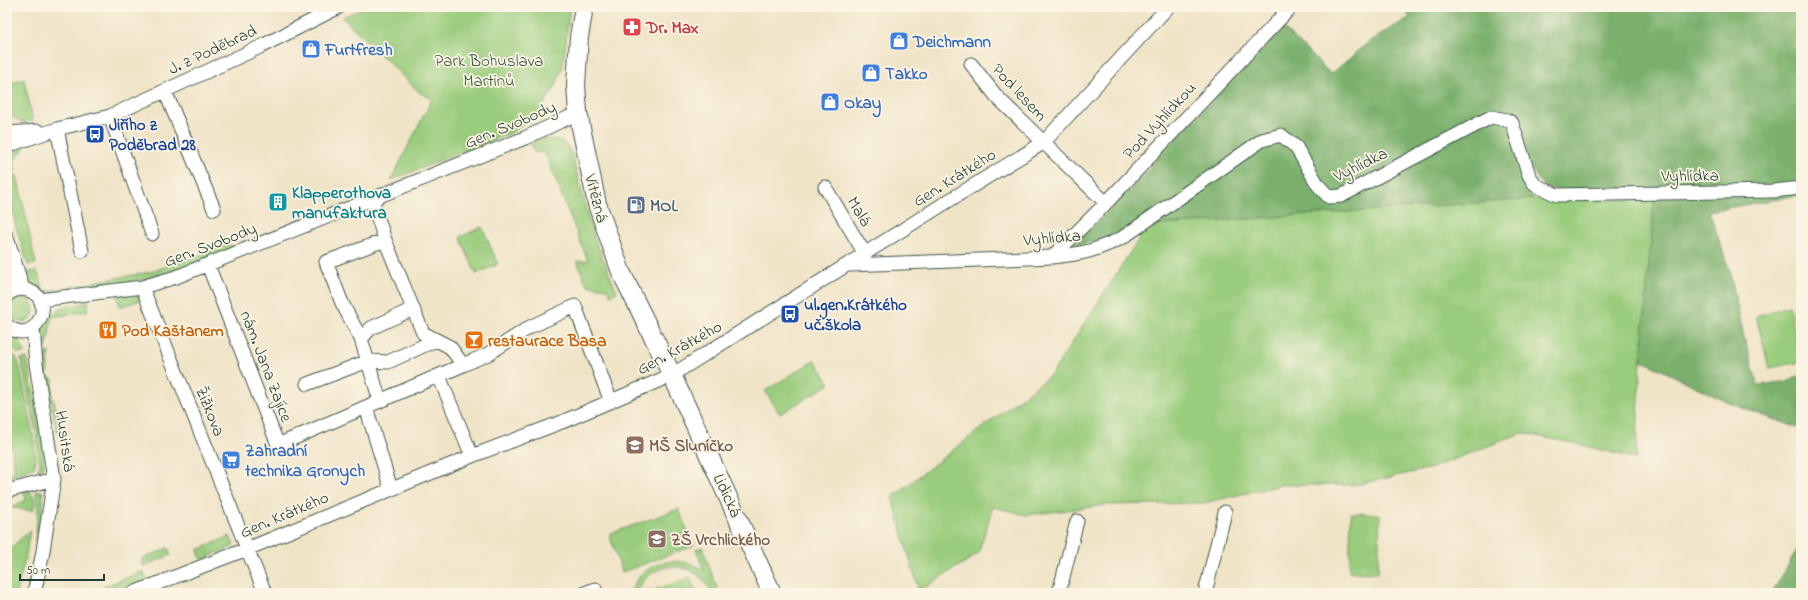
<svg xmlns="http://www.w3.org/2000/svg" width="1808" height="600" viewBox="0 0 1808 600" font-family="'Indie Flower',sans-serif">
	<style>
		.green { fill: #99cc7c; stroke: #5c8458 }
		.forest { fill: #7ab06c; stroke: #4c7650 }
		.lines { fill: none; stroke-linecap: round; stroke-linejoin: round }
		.street-casing { stroke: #3e564a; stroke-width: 15 }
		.secondary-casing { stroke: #3e564a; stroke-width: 20 }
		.street { stroke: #fff; stroke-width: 13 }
		.secondary { stroke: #fff; stroke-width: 18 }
		.labels { text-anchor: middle; stroke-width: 3.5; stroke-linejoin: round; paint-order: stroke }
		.health-label { font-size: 17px; font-weight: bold; fill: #be3a42; stroke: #fcf5e5; text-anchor: start }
		.shop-label { font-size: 17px; font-weight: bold; fill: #366cbe; stroke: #fcf5e5; text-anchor: start }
		.street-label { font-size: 17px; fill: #1f3d34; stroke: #fcf5e5 }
		.park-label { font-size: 17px; fill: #375a42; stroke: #fcf5e5 }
		.transit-label { font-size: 17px; font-weight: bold; fill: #164399; stroke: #fcf5e5; text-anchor: start }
		.culture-label { font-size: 17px; font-weight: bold; fill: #0d838f; stroke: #fcf5e5; text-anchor: start }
		.service-label { font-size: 17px; font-weight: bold; fill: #4e5e75; stroke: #fcf5e5; text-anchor: start }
		.food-label { font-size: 17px; font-weight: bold; fill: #c56008; stroke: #fcf5e5; text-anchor: start }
		.education-label { font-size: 17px; font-weight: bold; fill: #785e54; stroke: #fcf5e5; text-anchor: start }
	</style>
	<rect width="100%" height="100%" fill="#fcf5e5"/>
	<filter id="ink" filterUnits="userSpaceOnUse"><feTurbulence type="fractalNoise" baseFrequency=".025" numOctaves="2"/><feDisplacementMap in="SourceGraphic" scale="8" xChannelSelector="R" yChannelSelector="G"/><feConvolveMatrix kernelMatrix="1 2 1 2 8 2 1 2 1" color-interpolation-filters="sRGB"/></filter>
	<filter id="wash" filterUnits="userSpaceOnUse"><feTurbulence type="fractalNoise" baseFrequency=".012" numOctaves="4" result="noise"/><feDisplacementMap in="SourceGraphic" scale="16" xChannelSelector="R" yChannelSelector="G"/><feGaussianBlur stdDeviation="0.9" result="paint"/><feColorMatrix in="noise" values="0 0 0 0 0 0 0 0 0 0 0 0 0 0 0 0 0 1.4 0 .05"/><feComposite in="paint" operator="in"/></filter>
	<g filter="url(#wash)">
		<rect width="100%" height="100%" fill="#f0e4c7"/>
		<path class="green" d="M365,7h205l-7,59 -8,22 -17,25 -27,20 -120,47 41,-81 -13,-7 -75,-73 -1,-2z
			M24,79l9,42 -11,1 -15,-8v-30z
			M544,139c13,-1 21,2 27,13l23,85 23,55 -6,3 -5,-7 -16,-2 -4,-3 -9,-22h11l-43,-108 -11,-1 -3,-8z
			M23,145l1,4 -10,11 2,11 -9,5c0,-18 -2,-23 16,-31z
			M17,175l19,89 -8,1 -13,-41 -6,-45z
			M1533,199l122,1 -14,160 -5,99 -54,-14 -61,-12 -89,35 -77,17h-74l-77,18 -98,2 -79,10 -34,-8 -15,47 -59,37 -27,-94 160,-123 95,-148z
			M482,227l16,37 -22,10 -16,-37z
			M227,245l12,2c-36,13 -72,28 -109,35 -12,2 -25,3 -37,4v-4l57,-10z
			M36,271l3,4 4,14 4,2 40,-7 -1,4 -39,8 -20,-12 -4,-11z
			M135,293l6,7 -21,7 -3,-11z
			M10 310a12 12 0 1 1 24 0a12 12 0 1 1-24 0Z
			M89,301l-2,10 -35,6 -5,29 -3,3h-5v-16l8,-16 13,-8z
			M1789,306l12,56 -32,6 -13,-52z
			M7,330l13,11 5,12h-8l-10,-10z
			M7,349l9,8 3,7 13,63 4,34 -2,6 -27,12v-6l8,-1 -8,-59z
			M49,352l-2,25 6,2 -1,17 7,18 1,16 -2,2 -18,-76z
			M27,358l15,82 2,26 -4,9 -6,4 6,-14 -4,-34 -15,-72z
			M815,360l15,24 -50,30 -15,-23z
			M29,490l5,8v12c-6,2 -16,-2 -23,-3l15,-7 -1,-5 -3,-3z
			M36,491h6c3,17 -2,34 -7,50l3,-32z
			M679,509l14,37 -71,26 -13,-38z
			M1351,513l29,1 -2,59 -29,-1z
			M30,530l-4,26 -10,37h-9v-41z
			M230,536l4,10 -33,14 -3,-10z
			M702,547l17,46h-7c-15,-33 -61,-37 -75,0h-7c11,-32 47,-40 74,-23l-8,-21z
			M168,548l3,7 -28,11 -2,-7z
			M143,571l4,10 -30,12h-29z
			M690,577l6,16h-49z"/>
		<path class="forest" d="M1401,7h400v188l-92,16 20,58 15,68 14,48 31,-4 12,-6v54l-70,-25 -90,-44 13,-160 -31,-11h-78l-31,-46 19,56 -386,27 -77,22 70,-68 28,-35 116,-117 47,46 38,-32 41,-25z
			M1801,543v50h-29z"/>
	</g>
	<g filter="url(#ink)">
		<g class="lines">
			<defs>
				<path id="street" d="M971,64l26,33 109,106
					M165,91l49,118
					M110,116l42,118
					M57,129l25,122
					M7,133l31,-2
					M7,146l50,-17 53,-13 150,-69 79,-40
					M825,187l40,67
					M372,200l13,40 38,93 27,14 13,18 25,-11 42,-27 45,-21 36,96
					M7,237l16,52
					M7,257l3,35
					M1052,257l54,-54 185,-196
					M208,265l70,180 185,-80
					M850,265l202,-8c30,-3 43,-6 70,-19l140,-98 19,-5 15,12 22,38 11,12 12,-1 150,-79 16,3 5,3 17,52 6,10 22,10 216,-4 28,-3
					M142,287l123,306
					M7,295c6,-5 12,-7 20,-5 33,9 6,60 -20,35
					M40,300l102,-13 34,-10 349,-139 53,-25
					M33,328l3,36 18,115 -12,78 -8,36
					M361,339l-19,-36 -16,-41 59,-22
					M439,376l33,80
					M307,384l61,-23 20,1 48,-22
					M380,401l-19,-62 10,-11 42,-19
					M366,407l25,82
					M7,491l47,-12
					M133,593l114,-44 225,-93 90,-34 110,-47 281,-177 90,-55 125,-136
					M585,593l10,-4
					M1059,593l18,-72
					M1205,593l20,-81"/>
				<path id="secondary" d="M584,7l-5,30 -3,48 2,28 19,91 24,68 51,103 100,218"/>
			</defs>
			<use href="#street" class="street-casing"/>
			<use href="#secondary" class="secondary-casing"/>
			<use href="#street" class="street"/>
			<use href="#secondary" class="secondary"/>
		</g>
	</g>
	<defs>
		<symbol id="pharmacy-square" viewBox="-11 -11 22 22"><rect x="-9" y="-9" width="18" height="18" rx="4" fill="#e0444e" stroke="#fcf5e5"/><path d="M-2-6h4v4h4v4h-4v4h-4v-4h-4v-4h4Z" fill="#fff"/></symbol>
		<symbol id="shop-square" viewBox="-11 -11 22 22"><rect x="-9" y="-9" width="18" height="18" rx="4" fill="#3f7fe0" stroke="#fcf5e5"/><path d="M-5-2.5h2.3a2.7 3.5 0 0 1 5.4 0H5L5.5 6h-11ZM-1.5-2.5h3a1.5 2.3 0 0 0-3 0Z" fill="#fff"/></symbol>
		<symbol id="bus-square" viewBox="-11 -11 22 22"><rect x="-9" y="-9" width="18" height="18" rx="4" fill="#1a4fb4" stroke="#fcf5e5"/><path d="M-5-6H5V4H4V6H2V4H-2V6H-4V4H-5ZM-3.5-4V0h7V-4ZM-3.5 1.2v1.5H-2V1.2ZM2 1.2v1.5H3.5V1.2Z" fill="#fff"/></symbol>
		<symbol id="building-square" viewBox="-11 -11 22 22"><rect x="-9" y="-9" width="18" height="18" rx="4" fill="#0f9aa8" stroke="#fcf5e5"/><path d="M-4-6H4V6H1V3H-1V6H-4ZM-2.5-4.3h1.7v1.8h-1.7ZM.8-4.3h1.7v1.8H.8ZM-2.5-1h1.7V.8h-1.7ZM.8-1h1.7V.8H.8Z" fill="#fff"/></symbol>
		<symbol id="fuel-square" viewBox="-11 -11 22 22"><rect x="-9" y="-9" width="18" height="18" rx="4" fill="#5c6f8a" stroke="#fcf5e5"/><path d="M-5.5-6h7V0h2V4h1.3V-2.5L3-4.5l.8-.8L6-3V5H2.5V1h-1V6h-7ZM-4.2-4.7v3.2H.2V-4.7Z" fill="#fff"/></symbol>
		<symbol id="restaurant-square" viewBox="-11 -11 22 22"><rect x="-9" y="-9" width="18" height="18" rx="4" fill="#e8710a" stroke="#fcf5e5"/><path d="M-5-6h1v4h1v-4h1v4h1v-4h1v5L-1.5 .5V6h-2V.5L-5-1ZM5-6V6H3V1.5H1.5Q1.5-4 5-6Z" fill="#fff"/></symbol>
		<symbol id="bar-square" viewBox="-11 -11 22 22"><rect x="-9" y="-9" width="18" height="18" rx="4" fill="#e8710a" stroke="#fcf5e5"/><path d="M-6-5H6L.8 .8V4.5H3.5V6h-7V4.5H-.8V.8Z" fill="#fff"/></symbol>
		<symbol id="school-square" viewBox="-11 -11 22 22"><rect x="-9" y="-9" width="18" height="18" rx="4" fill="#8d6e63" stroke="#fcf5e5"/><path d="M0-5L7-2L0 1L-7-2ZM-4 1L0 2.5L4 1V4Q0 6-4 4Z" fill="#fff"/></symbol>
		<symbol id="supermarket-square" viewBox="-11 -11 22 22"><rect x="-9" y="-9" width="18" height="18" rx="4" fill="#3f7fe0" stroke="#fcf5e5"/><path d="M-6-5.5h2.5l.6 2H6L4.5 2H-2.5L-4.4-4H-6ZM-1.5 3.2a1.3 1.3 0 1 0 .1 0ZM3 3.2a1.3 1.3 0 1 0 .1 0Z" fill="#fff"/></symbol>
	</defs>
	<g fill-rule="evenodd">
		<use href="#pharmacy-square" x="621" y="16" width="22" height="22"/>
		<use href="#shop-square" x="888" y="30" width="22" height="22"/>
		<use href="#shop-square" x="300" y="38" width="22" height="22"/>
		<use href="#shop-square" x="860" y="62" width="22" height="22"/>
		<use href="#shop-square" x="819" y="91" width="22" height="22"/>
		<use href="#bus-square" x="84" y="123" width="22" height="22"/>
		<use href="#building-square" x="267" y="191" width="22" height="22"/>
		<use href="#fuel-square" x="625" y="194" width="22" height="22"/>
		<use href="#bus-square" x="779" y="303" width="22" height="22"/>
		<use href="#restaurant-square" x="97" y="319" width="22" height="22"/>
		<use href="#bar-square" x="463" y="329" width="22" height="22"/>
		<use href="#school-square" x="624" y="434" width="22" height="22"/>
		<use href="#supermarket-square" x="220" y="449" width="22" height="22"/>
		<use href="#school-square" x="646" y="528" width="22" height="22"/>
	</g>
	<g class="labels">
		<g class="health-label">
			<text x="646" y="33">Dr. Max</text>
		</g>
		<g class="shop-label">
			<text x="913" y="47">Deichmann</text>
			<text x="325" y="55">Furtfresh</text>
			<text x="885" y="79">Takko</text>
			<text x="844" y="108">Okay</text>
			<text x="245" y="456">Zahradní<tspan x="245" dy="20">technika Gronych</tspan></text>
		</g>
		<g class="street-label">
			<text transform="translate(212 49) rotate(-25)" y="6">J. z Poděbrad</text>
			<text transform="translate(1020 92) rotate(47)" y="6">Pod lesem</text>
			<text transform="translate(1159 120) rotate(-47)" y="6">Pod Vyhlídkou</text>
			<text transform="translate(510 124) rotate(-23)" y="6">Gen. Svobody</text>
			<text transform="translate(1360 164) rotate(-26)" y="6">Vyhlídka</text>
			<text transform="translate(1690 175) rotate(-1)" y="6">Vyhlídka</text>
			<text transform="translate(954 177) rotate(-32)" y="6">Gen. Krátkého</text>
			<text transform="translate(597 198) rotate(75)" y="6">Vítězná</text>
			<text transform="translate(860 211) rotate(59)" y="6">Malá</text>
			<text transform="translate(1052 237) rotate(-5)" y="6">Vyhlídka</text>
			<text transform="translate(210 244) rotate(-21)" y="6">Gen. Svobody</text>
			<text transform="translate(679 347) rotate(-29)" y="6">Gen. Krátkého</text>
			<text transform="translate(267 366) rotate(69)" y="6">nám. Jana Zajíce</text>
			<text transform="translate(211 411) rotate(68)" y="6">Žižkova</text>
			<text transform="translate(66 441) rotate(82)" y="6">Husitská</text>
			<text transform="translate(728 495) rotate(65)" y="6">Lidická</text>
			<text transform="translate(284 514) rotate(-23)" y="6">Gen. Krátkého</text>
		</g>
		<g class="park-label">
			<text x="489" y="66">Park Bohuslava<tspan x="489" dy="20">Martinů</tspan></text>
		</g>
		<g class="transit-label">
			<text x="109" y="130">Jiřího z<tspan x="109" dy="20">Poděbrad 28</tspan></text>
			<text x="804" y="310">ul.gen.Krátkého<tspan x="804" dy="20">uč.škola</tspan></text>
		</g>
		<g class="culture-label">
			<text x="292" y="198">Klapperothova<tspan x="292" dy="20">manufaktura</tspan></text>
		</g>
		<g class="service-label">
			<text x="650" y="211">MOL</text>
		</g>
		<g class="food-label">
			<text x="122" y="336">Pod Kaštanem</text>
			<text x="488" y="346">restaurace Basa</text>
		</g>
		<g class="education-label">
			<text x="649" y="451">MŠ Sluníčko</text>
			<text x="671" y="545">ZŠ Vrchlického</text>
		</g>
	</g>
	<rect width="1808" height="600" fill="none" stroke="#fcf5e5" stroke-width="24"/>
	<path d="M20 574v6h84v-6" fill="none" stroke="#1f3d34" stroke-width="2"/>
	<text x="26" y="574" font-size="12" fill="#1f3d34" stroke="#fcf5e5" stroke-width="3" paint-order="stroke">50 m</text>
</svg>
